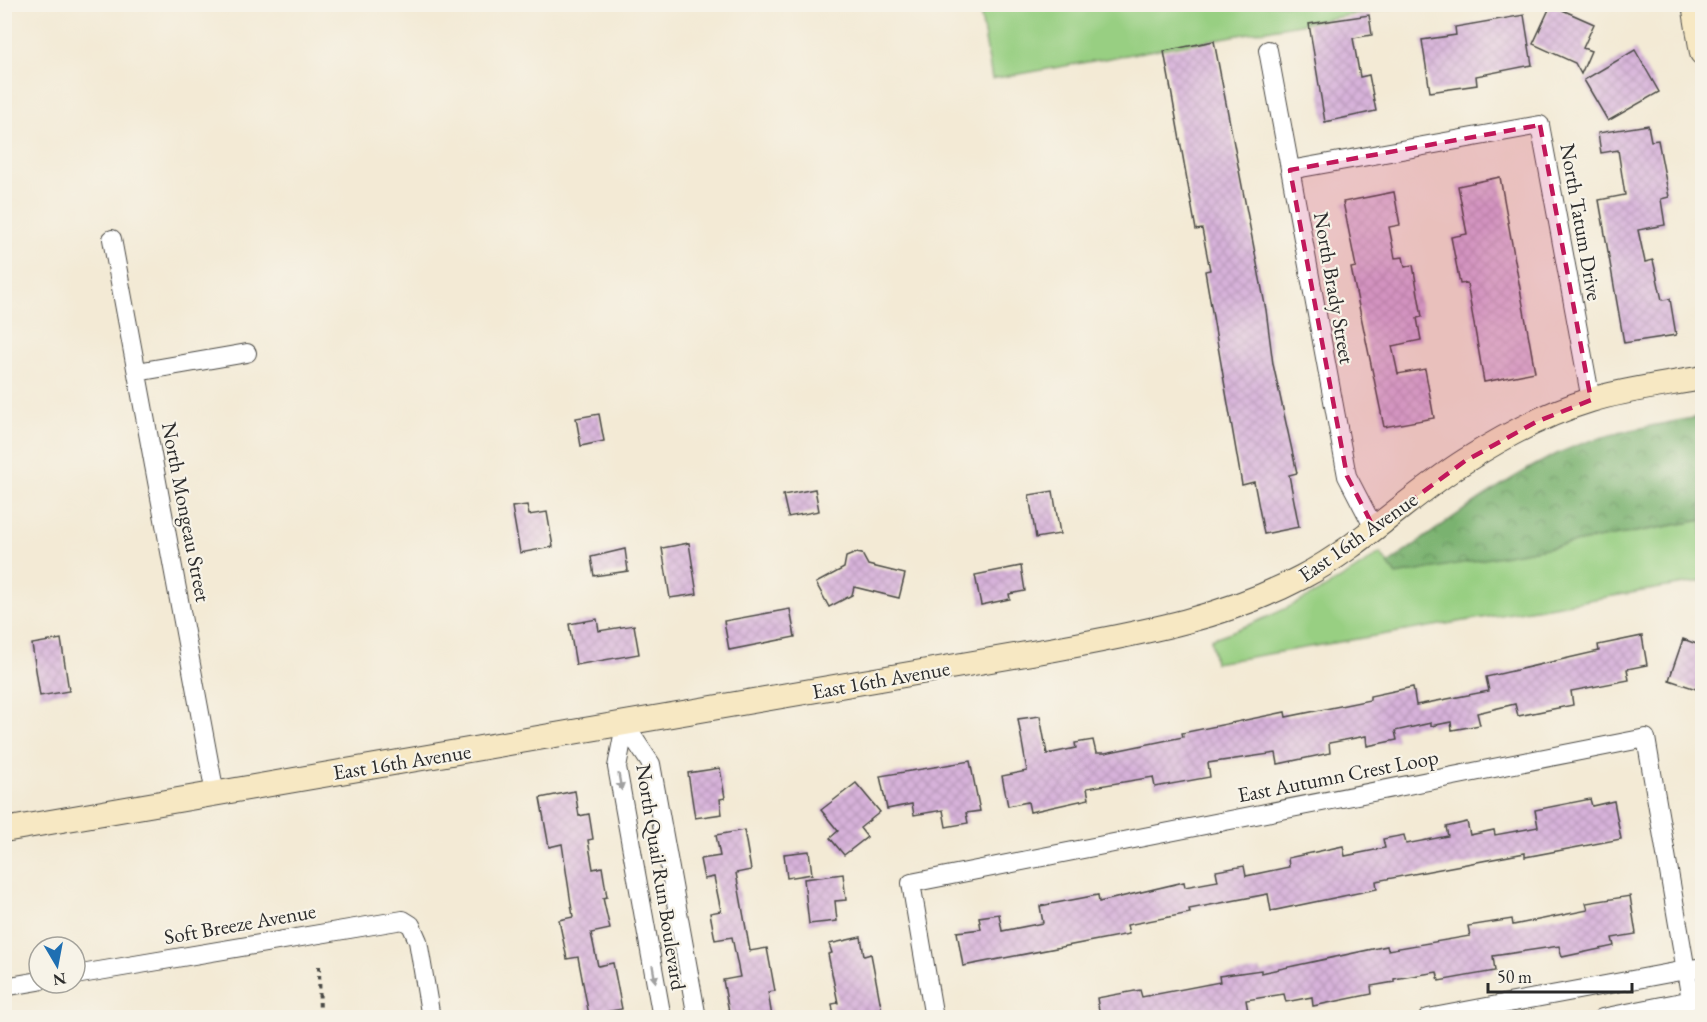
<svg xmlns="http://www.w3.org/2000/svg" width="1707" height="1022" viewBox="0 0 1707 1022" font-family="'EB Garamond',serif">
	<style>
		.grass { fill: #98cf82; stroke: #627d56; stroke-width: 1.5 }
		.forest { fill: url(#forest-crowns); stroke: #526e4e; stroke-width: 1.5 }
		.building { fill: url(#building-cross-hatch) }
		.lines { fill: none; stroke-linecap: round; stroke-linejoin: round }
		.street-casing { stroke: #494844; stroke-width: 20 }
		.secondary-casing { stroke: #494844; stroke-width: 26 }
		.path { stroke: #494844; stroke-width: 4; stroke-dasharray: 4.5 4.5; stroke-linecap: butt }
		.street { stroke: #fff; stroke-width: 18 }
		.secondary { stroke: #f7e8c3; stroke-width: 24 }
		.oneway { fill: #a0a0a0 }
		.marked { fill: #c2185b; fill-opacity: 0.2; stroke: #c2185b; stroke-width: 4.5; stroke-dasharray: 12 8; stroke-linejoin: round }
		.labels { text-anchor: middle; stroke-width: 4.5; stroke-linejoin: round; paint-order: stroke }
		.street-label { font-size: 21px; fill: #2b2b2b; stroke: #f7f3e8 }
	</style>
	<defs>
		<pattern id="forest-crowns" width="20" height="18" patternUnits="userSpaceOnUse" patternTransform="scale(1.5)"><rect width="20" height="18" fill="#7ab270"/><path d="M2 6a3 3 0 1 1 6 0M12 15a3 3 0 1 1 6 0" fill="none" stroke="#64915c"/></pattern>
		<pattern id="building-cross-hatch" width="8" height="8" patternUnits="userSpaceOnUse" patternTransform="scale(1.5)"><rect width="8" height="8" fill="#d7b2da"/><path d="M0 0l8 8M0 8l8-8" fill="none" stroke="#b999bb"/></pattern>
	</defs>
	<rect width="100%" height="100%" fill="#f7f3e8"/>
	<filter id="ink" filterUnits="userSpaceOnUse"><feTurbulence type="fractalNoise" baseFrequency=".0167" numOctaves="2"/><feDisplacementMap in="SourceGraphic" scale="12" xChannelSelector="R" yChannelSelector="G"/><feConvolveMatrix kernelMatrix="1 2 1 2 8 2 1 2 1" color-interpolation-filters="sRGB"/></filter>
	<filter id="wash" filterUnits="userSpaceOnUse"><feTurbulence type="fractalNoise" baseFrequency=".008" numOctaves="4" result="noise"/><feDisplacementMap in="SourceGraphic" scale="24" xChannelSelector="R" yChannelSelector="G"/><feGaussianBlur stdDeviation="1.35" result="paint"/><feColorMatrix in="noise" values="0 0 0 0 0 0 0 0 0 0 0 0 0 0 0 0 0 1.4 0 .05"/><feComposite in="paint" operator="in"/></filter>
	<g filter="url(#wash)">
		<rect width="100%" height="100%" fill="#f3ead5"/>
		<path class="grass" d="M979,5l427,-1v1l-414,74z
			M1702,520v61l-487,82 -4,-24c61,-21 117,-49 169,-86l16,21z"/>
		<path class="forest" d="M1702,416v104l-306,55 -8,-11c56,-40 110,-82 173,-112 44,-20 94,-26 141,-36z"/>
		<g id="blocks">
			<path class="building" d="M1551,5l43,19 -11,24 8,3 -10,23 -6,-11 -42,-19z
				M1369,15l3,20 -19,3 7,39 9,-2 7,36 -51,11 -16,-98z
				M1524,15l8,50 -56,11 1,9 -47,7 -8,-52 34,-5 -1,-8z
				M1214,41l52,269 7,54 24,109 -8,2 10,52 -35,7 -10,-52 -12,3 -37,-214 5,-1 -8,-41 -6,1 -32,-179z
				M1635,50l24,42 -51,29 -24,-41z
				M1648,125l3,16 7,-1 11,57 -8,2 4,26 -27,5 7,32 8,-2 9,40 8,-1 6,36 -52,8 -25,-143 26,-5 -7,-45 -17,3 -3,-20z
				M1500,177l35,195 -51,10 -17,-99 -7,1 -9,-47 16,-3 -9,-48z
				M1394,192l6,33 -11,2 6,31 8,-1 2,10 8,-2 9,52 -5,1 4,22 -29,6 6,28 27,-5 9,49 -50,9 -33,-159 5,-1 -13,-65z
				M599,414l5,27 -23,5 -5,-28z
				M815,489l4,22 -31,6 -5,-22z
				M1053,491l7,43 -24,4 -7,-43z
				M527,505l2,10 18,-3 6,35 -33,6 -8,-46z
				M689,543l8,51 -27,4 -8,-50z
				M625,549l3,22 -34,5 -3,-19z
				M856,553l6,1 6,11 37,9 -6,24 -45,-11 -2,8 -23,12 -13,-24 28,-15 2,-11z
				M1021,566l4,25 -16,3 1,5 -29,6 -6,-30z
				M790,609l5,28 -66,13 -5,-29z
				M597,619l2,12 35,-6 5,29 -63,11 -7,-41z
				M1642,636l5,29 -20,4 2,11 -58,11 2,14 -55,11 -3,-12 -38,9 3,12 -28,5 -1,-8 -20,4v-3l-36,8 2,9 -30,6 -1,-10 -37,7 1,10 -52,11 -2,-11 -68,10 2,14 -55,10 -2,-10 -66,11 2,11 -59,13 -2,-10 -20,4 -6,-30 25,-5 -9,-52 22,-3 7,38 29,-6 -1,-5 18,-3 3,13h9l78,-16 -1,-4 103,-21 1,5 84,-17v-4l43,-9 3,18 73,-14 -3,-14 113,-26 -1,-6z
				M61,639l8,52 -29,5 -8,-52z
				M1683,639l19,7v45l-33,-11z
				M970,761l10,50 -14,2 2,10 -22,4 -3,-17 -29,5 -2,-11 -25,5 -7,-33z
				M720,768l5,30 -5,1 2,15 -27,4 -7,-45z
				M856,783l24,29 -20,16 7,9 -23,18 -14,-17 8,-7 -17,-21z
				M575,791l4,25 10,-2 4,25 -5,1 5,29 9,-2 5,30 -4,1 7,31 -19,4 7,33 15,-3 9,46 -33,6 -11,-58 -11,2 -8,-39 14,-3 -11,-73 -13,3 -9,-49z
				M1590,799l2,7 22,-5 7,38 -96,18v-4l-149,28 1,8 -106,22 -3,-17 -79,15 1,4 -63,12 2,9 -166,32 -6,-34 24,-3 -2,-12 20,-3 3,17 41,-8 -3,-17 58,-11 1,7 85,-20 1,5 33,-6 -2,-10 28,-5 2,10 43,-9 -1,-9 55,-12 2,10 40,-8 -2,-9 21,-4 2,9 42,-8 -2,-9 21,-5 3,13 24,-5 1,5 43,-8 -3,-17z
				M744,830l7,40 -15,3 14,78 17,-3 8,43 -7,1 4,25h-42l-7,-37 17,-3 -8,-40 -17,3 -5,-27 11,-2 -7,-34 -10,2 -4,-20 20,-3 -4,-21z
				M809,851l3,23 -25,4 -3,-24z
				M843,874l3,26 -11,1 2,20 -28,3 -5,-45z
				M1630,896l6,38 -24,4 2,8 -52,11 -3,-11 -66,10 2,15 -56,10 -2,-9 -43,7v3l-23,4 1,8 -59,12 -1,-9 -26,5 -2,-8 -38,6 3,17h-149l-3,-19 43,-8 2,7 78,-15 -1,-6 42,-6v3l126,-27 1,4 82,-14 -2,-10 44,-7 1,6 75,-15 -2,-7z
				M861,937l3,19 7,-2 11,58 -9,2 1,3h-40l-2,-13 6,-1 -10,-49 4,-1 -3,-9z"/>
		</g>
	</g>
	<g filter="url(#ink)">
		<use href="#blocks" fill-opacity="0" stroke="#494844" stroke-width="1.5"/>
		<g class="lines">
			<defs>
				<path id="street" d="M1268,50l79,426 27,52
					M1290,170l250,-45 51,275
					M112,239l103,555
					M137,372l110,-19
					M625,725l26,39 46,254
					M625,725l-8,42 45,251
					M75,975l328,-55 8,5 7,16 13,77
					M4,987l35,-6
					M934,1018l-23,-135 735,-145 45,262
					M1428,1018l274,-51
					M1602,1018l100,-20"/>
				<path id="secondary" d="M1694,4l8,49
					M4,830l1051,-181c85,-16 170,-31 247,-72 59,-31 106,-80 163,-116 38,-24 82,-48 126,-61 36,-11 74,-15 111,-22"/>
			</defs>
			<use href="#street" class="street-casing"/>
			<use href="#secondary" class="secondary-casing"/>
			<path class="path" d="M319,966l1,52"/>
			<use href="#street" class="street"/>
			<use href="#secondary" class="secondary"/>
		</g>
		<defs><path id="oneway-solid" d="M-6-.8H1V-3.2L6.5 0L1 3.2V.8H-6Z" transform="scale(1.5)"/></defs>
		<g class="oneway">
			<use href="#oneway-solid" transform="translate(620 782) rotate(80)"/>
			<use href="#oneway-solid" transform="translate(654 974) rotate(80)"/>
		</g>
	</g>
	<path class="marked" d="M1540,125l51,275 -55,22 -71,39 -91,67 -27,-52 -57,-306z"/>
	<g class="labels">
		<g class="street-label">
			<text transform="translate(1581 222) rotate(80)" y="7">North Tatum Drive</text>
			<text transform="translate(1334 288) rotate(80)" y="7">North Brady Street</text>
			<text transform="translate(186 512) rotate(79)" y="7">North Mongeau Street</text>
			<text transform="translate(1358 537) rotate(-35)" y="7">East 16th Avenue</text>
			<text transform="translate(881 680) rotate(-10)" y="7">East 16th Avenue</text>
			<text transform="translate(402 762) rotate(-9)" y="7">East 16th Avenue</text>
			<text transform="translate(1338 776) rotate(-11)" y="7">East Autumn Crest Loop</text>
			<text transform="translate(661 877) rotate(81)" y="7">North Quail Run Boulevard</text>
			<text transform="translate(240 924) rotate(-10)" y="7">Soft Breeze Avenue</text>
		</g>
	</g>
	<rect width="1707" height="1022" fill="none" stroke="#f7f3e8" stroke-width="24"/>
	<g transform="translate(57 965) rotate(170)"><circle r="28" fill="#f7f3e8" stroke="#a5a39c" stroke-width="1.5"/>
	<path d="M0-4.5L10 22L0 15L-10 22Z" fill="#1f6fb2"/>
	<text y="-9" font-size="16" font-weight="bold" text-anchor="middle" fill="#2b2b2b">N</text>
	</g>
	<path d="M1488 983v9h144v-9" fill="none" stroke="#2b2b2b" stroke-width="3"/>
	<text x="1497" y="983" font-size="18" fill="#2b2b2b" stroke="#f7f3e8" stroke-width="4.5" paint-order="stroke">50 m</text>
</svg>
